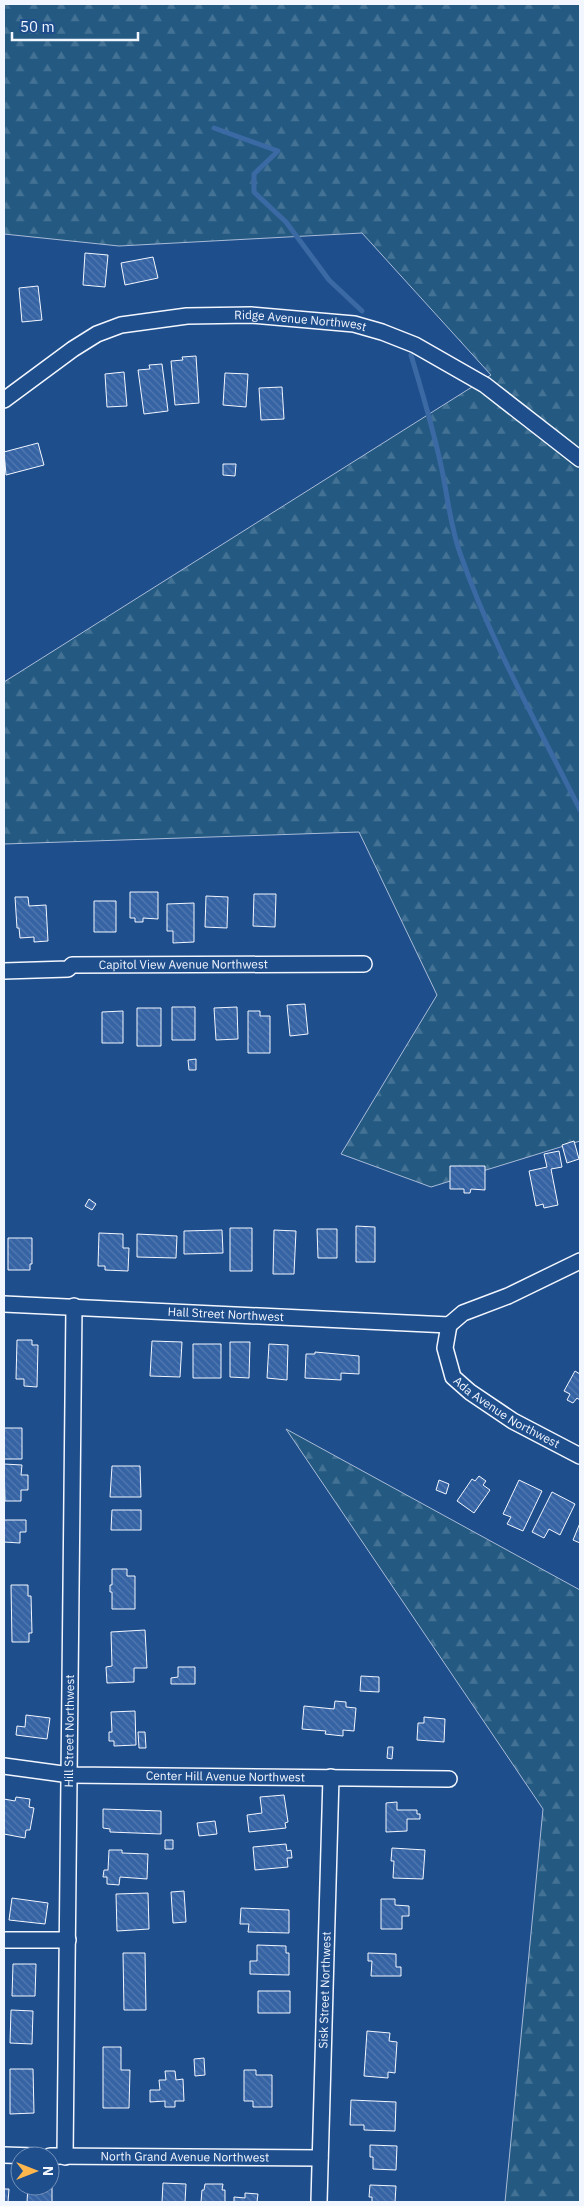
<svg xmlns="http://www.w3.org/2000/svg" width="584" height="2206" viewBox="0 0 584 2206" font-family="'IBM Plex Sans',sans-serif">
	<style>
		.forest { fill: url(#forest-firs); stroke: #a8bbd7 }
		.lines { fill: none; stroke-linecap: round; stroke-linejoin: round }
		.stream { stroke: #3b69a3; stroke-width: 5 }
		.building { fill: url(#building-back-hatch); stroke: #f2f6ff }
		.street-casing { stroke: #f2f6ff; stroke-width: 18 }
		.street { stroke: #1f4e8c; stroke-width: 15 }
		.labels { text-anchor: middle; stroke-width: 4; stroke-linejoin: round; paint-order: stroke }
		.street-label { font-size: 12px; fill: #f2f6ff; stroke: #1f4e8c }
	</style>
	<defs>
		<pattern id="forest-firs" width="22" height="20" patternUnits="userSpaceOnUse" patternTransform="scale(1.25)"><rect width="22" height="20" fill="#245a82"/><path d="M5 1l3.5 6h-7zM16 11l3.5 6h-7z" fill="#447295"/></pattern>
		<pattern id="building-back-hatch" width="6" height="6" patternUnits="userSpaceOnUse" patternTransform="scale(1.25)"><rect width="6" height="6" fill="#3563a3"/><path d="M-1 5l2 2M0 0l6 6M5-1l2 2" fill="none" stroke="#537ab1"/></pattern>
	</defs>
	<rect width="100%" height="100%" fill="#1f4e8c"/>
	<path class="forest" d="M4,4h576v1137l-149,46 -90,-33 96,-159 -78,-163 -355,12v-162l487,-307 -129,-142 -243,13 -115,-12z
		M286,1429l294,161v612h-75l38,-393z"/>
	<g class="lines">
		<path class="stream" d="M214,128l64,23 -24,23v18l32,30 43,58 33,31
			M411,355c12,40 24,79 32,120 5,26 8,53 17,78 31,90 78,172 120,257"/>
	</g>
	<path class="building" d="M85,253l23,2 -3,32 -22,-2z
		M153,257l5,21 -33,7 -4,-22z
		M38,286l4,34 -20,2 -3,-34z
		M196,356l3,47 -24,2 -4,-44 12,-1 -1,-3z
		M162,364l6,47 -24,3 -6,-44 12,-1 -1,-4z
		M124,372l3,34 -20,1 -2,-33z
		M225,373l23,1 -2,33 -23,-2z
		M282,387l2,32 -23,1 -2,-32z
		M38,443l6,22 -38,10 -2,-23z
		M223,464h13l-1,12 -12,-1z
		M130,892h28v27l-15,-1v4h-8v-4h-5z
		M254,894h22l-1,33 -22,-1z
		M206,896l22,1 -1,31 -22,-1z
		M15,897h13l1,9 17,-1 2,36 -14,1v-5l-14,1 -1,-10h-2z
		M94,901h22v31h-22z
		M194,903v39l-21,1v-12h-6v-27z
		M305,1004l3,30 -18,2 -3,-31z
		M172,1007h23v33h-23z
		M237,1007l1,32 -22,1 -2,-32z
		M137,1008h24v38h-24z
		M123,1011v32h-21v-31z
		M248,1011h12v5h10v37h-22z
		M196,1059v11h-7l-1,-10z
		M574,1141l5,18 -12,4 -5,-18z
		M559,1151l3,16 -11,2 7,36 -14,3 -1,-4 -7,2 -7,-35 18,-4 -3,-13z
		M450,1166h35v24l-14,-1 -1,4h-6v-4h-14z
		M89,1199l7,5 -4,6 -7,-4z
		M356,1226l19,1v35h-19z
		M230,1228h22v43h-22z
		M317,1229h20v29h-19z
		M222,1230l1,23 -39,1v-23z
		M274,1230l22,1 -2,43h-21z
		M99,1233l24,1v14h6l-1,23 -23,-1v-4h-7z
		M137,1234l40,2 -1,22 -39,-1z
		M8,1238h24v26h-2v6h-22z
		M17,1340h15v5h6l-1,42 -13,-1v-7h-8z
		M152,1341l30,1 -2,35 -30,-1z
		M230,1342h20l-1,36 -19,-1z
		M193,1344h28v34h-28z
		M269,1344l19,1 -1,35 -20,-2z
		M315,1352l44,4v18l-18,-1v7l-36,-2 1,-24h9z
		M575,1371l5,3v26l-3,-2 -4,5 -6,-3 3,-6 -6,-3z
		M4,1428h18v31h-18z
		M4,1464l18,1 -1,10h7v15h-7v11h-16z
		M112,1466h28l1,31h-31z
		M479,1476l7,5 -3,4 7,5 -16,23 -17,-12 15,-22 3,2z
		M439,1480l10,4 -3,10 -10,-4z
		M519,1480l23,11 -19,40 -16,-7 4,-7 -8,-3z
		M552,1492l23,12 -15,31 -11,-6 -5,9 -12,-6z
		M112,1510h29v20h-30z
		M4,1520h22v12h-6v11l-16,-1z
		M580,1523v20l-7,-3z
		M112,1569h15v7h8v33h-23v-17h-2v-7h2z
		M11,1585h17v11h3l1,37h-3v9h-17z
		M145,1630l2,38h-13v14l-27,1 -1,-16 6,-1 -1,-34z
		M178,1667h17v17h-24v-6l7,-1z
		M361,1676l18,1v15l-19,-1z
		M335,1701l11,1v5l10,1 -2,23 -11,-1v6l-18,-2 1,-3 -24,-2 2,-23 30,3z
		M135,1711l1,34 -22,1v-5h-5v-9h3l-1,-20z
		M26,1715l24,3 -3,21 -31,-4 1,-9 8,1z
		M424,1717l21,2 -1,23 -27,-2 1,-17h6z
		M138,1732h7l1,16h-7z
		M388,1747h5l-1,12 -5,-1z
		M284,1795l4,27 -3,1 1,5 -37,4 -2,-17 15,-2 -2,-16z
		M16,1797l14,2 -1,8 5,1 -4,22h-4l-1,8 -21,-4v-35l11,2z
		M397,1802v8h20v4h3v5h-13v12l-21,1v-29z
		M103,1809l58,2v23l-51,-2v-3l-7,-1z
		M215,1821l2,13 -18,2 -2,-13z
		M165,1840h8v9h-8z
		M286,1844l1,7 4,-1 1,8h-5l1,9 -33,3 -2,-23z
		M392,1848l33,2 -2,29 -30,-1 1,-17h-3z
		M109,1850h13v3l26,1 -1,25 -27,-2 -1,8 -12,-1v-7h-4l1,-7h4z
		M184,1891l2,31 -13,1 -2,-31z
		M148,1893l1,36 -32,2 -1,-37z
		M12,1898l36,5 -3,21 -36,-4z
		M381,1899h14v6l14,1v10h-7v13h-21z
		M241,1908l48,2v23l-41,-1 1,-8h-9z
		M257,1945l29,1v7h3v22l-39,-1v-13h7z
		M123,1953h22l1,57h-22z
		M368,1953l28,1v13h5v9h-30l1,-15h-4z
		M13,1964h23l-1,32h-23z
		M258,1991h32v22h-32z
		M11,2010l22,1 -1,33 -22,-1z
		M367,2031l23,2 -1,8 8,1 -2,31 -7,-1v6l-24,-2z
		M103,2047h18v23h9l-1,38h-26z
		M204,2058l1,17 -10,1 -1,-17z
		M10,2069h23l1,44 -24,1z
		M244,2070h12v5h16v32h-19v-6h-9z
		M165,2071h10l1,9 7,-1 1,22h-9v6h-10v-6l-15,1v-12h10l-1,-10h7z
		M351,2100l45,2 -1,29 -31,-1v-5h-14z
		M370,2145l27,1 -1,24 -23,-1v-12h-3z
		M50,2178h2v24h-25l1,-16h22z
		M163,2183l23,1 -1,18h-23z
		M205,2184h18l-1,6h3v12h-24l1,-12h2z
		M370,2185l26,1 -1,16h-23v-5h-3z
		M4,2189h5l-1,13h-4z
		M245,2193l13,1 -1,8h-23v-5l11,1z"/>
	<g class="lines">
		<defs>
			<g id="street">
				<path id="s1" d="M4,400l69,-51 24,-15 24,-9 66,-9 64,-1 103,9 28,8 33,13 70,40 95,74"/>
				<path id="s2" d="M4,971l64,-2 4,-4 292,-1"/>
				<path id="s3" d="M4,1304l445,21"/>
				<path id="s4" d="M449,1325l-4,23 8,29 17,15 43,29 67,35"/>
				<path d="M449,1325l14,-12 45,-17 72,-35"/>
				<path id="s5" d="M4,1766l66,9 379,4"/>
				<path d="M4,1940h64"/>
				<path d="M4,2155l31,1"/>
				<path id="s6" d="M50,2156l270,2"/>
				<path id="s7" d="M65,2157l9,-851"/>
				<path id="s8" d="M319,2202l12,-425"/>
			</g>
		</defs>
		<use href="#street" class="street-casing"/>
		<use href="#street" class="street"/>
	</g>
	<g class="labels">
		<g class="street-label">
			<text dy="4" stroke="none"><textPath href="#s1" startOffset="320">Ridge Avenue Northwest</textPath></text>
			<text dy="4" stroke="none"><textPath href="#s2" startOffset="181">Capitol View Avenue Northwest</textPath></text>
			<text dy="4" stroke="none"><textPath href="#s3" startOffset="222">Hall Street Northwest</textPath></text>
			<text dy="4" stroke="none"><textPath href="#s4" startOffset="118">Ada Avenue Northwest</textPath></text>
			<text dy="4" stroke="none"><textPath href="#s7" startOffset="426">Hill Street Northwest</textPath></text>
			<text dy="4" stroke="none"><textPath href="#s5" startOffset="222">Center Hill Avenue Northwest</textPath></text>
			<text dy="4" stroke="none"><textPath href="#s8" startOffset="212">Sisk Street Northwest</textPath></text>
			<text dy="4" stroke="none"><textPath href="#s6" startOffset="135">North Grand Avenue Northwest</textPath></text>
		</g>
	</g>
	<rect width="584" height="2206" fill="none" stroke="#f2f6ff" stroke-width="10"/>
	<g transform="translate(35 2171) rotate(90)"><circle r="24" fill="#1f4e8c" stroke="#7391ba"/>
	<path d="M0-4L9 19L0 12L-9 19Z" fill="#ffb74d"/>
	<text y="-8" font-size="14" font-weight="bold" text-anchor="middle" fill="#f2f6ff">N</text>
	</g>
	<path d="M12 32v8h126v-8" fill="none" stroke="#f2f6ff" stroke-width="2.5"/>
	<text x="20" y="32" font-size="15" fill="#f2f6ff" stroke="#1f4e8c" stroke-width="4" paint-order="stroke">50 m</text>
</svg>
